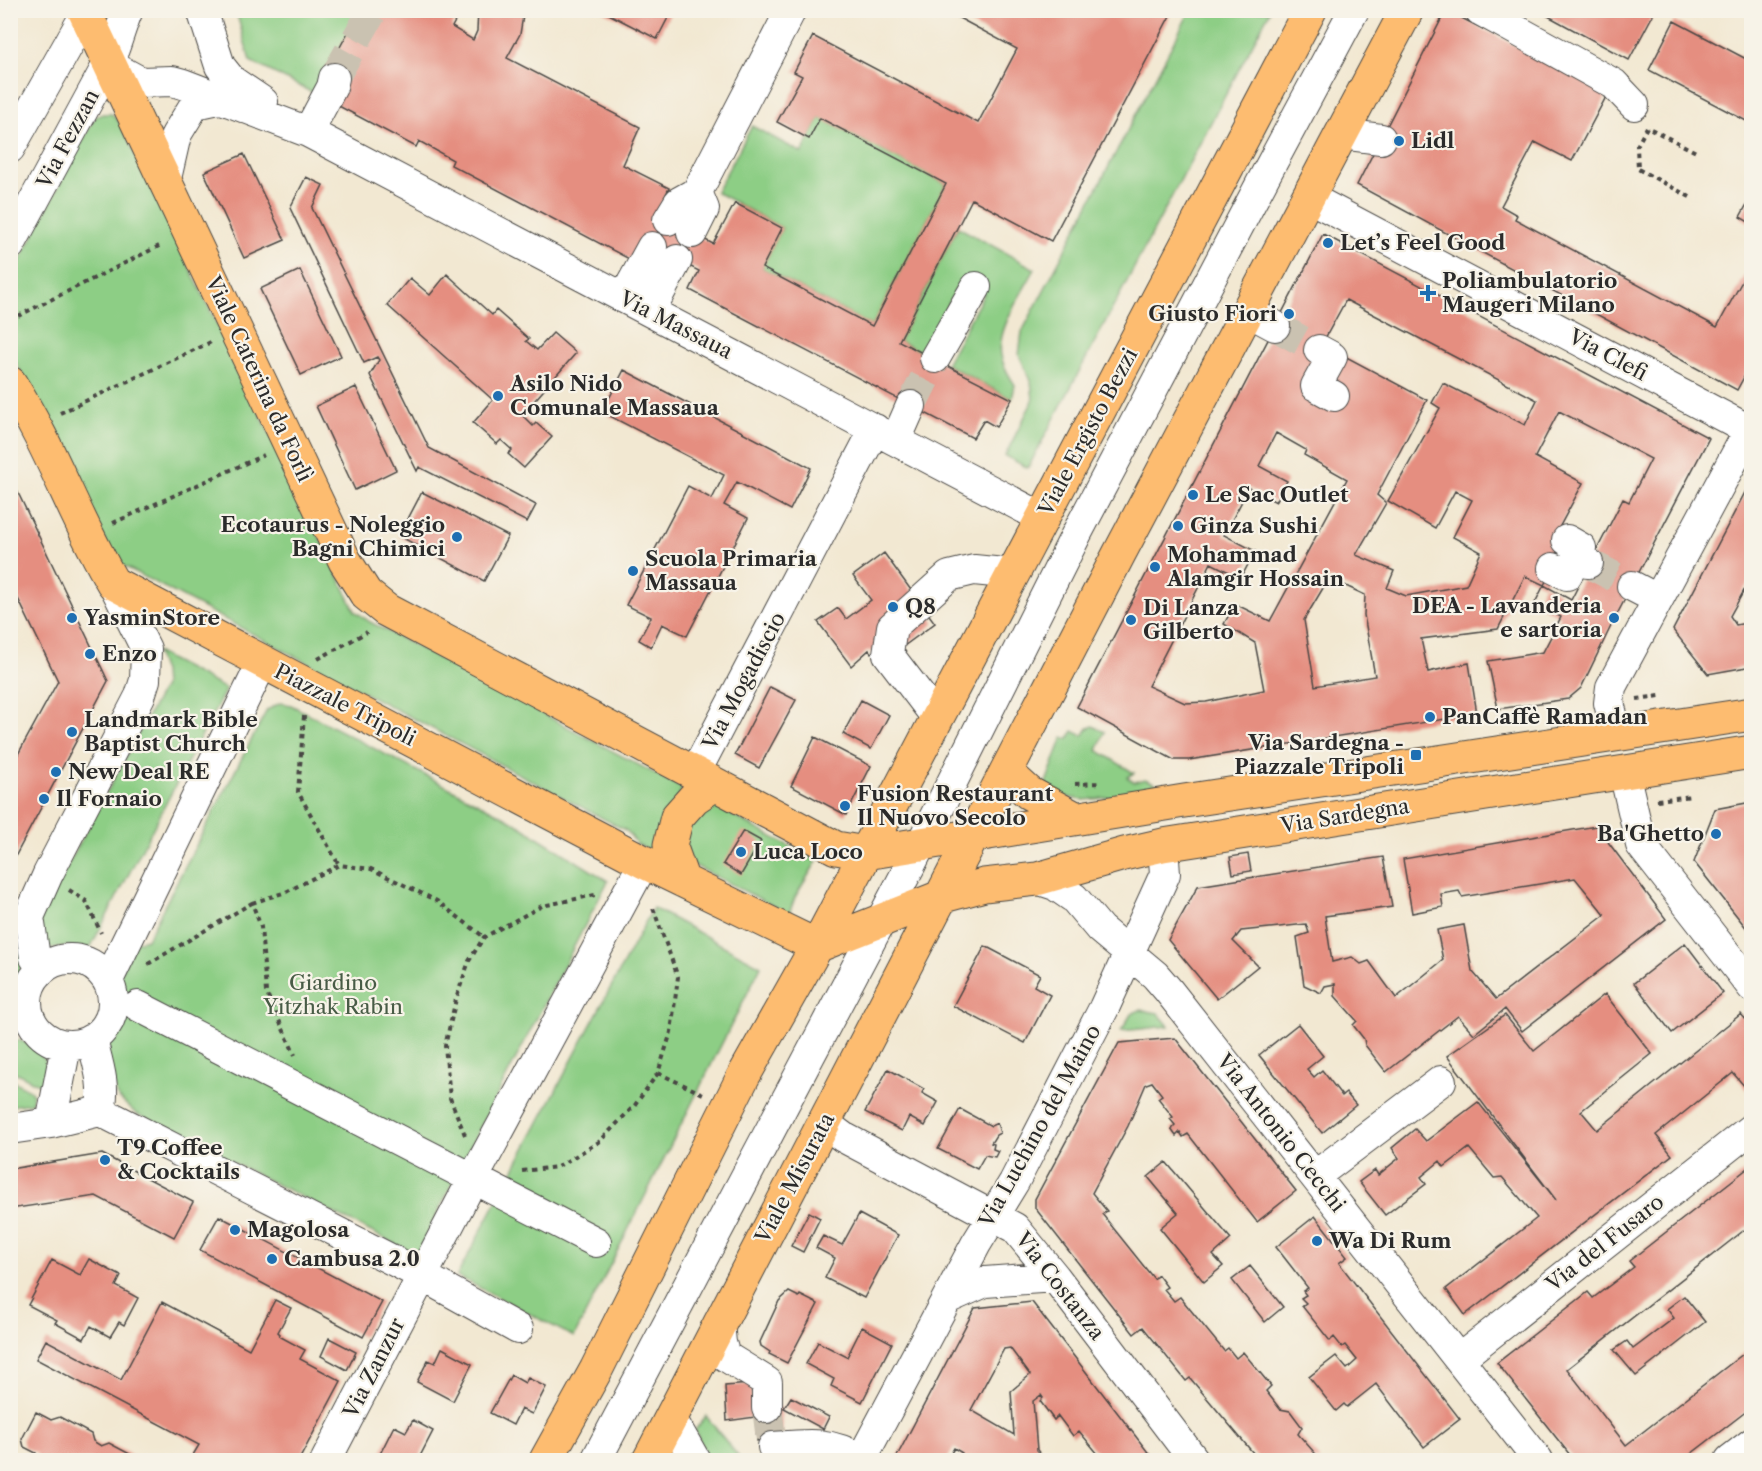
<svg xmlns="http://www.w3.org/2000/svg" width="1762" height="1471" viewBox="0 0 1762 1471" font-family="'Libre Caslon Text',serif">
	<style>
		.green { fill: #8dce85; stroke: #5c7c58; stroke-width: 1.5 }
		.building { fill: #e58e80; fill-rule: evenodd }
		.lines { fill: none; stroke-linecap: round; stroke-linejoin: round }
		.minor-tunnel { stroke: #cac2b1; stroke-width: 30; stroke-dasharray: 30 15; stroke-linecap: butt }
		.minor-casing { stroke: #494744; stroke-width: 32 }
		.major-casing { stroke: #494744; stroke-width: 35 }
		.path { stroke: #494744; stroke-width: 4; stroke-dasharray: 4.5 4.5; stroke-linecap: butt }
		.minor { stroke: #fff; stroke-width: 30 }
		.major { stroke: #fdbc70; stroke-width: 33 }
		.poi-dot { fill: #1f6fb2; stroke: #f7f3e8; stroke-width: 2 }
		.labels { text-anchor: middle; stroke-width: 4.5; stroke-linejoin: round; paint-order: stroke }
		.street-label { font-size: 21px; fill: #2b2b2b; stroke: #f7f3e8 }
		.poi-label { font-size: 21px; font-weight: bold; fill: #2b2b2b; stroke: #f7f3e8; text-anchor: start }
		.park-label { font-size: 21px; fill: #485c46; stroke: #f7f3e8 }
	</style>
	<rect width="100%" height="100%" fill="#f7f3e8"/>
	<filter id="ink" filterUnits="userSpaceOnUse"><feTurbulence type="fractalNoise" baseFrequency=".0167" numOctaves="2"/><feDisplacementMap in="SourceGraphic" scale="12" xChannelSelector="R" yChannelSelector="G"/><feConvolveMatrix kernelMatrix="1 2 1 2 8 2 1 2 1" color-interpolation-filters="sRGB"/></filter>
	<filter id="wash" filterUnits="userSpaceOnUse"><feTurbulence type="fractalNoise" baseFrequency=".008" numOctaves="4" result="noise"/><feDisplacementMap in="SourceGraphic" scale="24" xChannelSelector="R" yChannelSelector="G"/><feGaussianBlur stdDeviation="1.35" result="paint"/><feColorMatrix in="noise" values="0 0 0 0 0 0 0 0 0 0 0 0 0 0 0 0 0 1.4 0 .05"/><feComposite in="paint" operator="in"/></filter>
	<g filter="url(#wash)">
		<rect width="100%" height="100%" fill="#f2e8d2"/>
		<path class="green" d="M236,11h124l-45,83 -65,-33z
			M1190,11h80l-242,457 -23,-12 28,-56 -2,-19 -12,-26 3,-23z
			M103,114h9l8,9 235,488 15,11 312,166 -25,66 -20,-10 -10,-13 -511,-269 -105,-210v-74l84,-161z
			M820,118l126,66 -74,142 -110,-58 20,-40 -66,-36 36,-66 50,27z
			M958,227l77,42c-12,23 -39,60 -34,86 2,12 8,20 14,30l-3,14 -66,-35 38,-70 -24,-13 -37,72 -24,-12z
			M156,652l70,37 -137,261 -20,-4 -19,3 -5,-4 -6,-26 125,-233 -1,-14z
			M280,703l11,2 216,113 101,63 -138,266 -53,108 -282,-142 -18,-17 -13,-46 14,-27 3,-12 -1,-37 15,-32 12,-3 120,-229z
			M1093,726l12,6 -8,18 37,23 -7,4 7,5 11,-3 29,12 -90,9 -24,-4 -16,-8 19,-51 5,2 5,-8 10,5 5,-8z
			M704,804l9,1 104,56 -22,36 -6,17 -105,-54 -3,-33z
			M653,908l108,58 -187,371 -117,-61z
			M11,915c14,19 17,54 0,71z
			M1140,1010l18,3 11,13 -48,5 10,-17z
			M17,1040c14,3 23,10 30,23l-5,23 -31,-16v-29z
			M11,1080l19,10 3,4 -1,9 -21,3z
			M706,1416l35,44h-33l-13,-30z"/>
		<g id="blocks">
			<path class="building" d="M360,10h101l-9,17 21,13 4,-9 1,-21h46l-4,24 -13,24 133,69 -17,38 46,23 -13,26 57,30 22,-41 47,25 -20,40 110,58 74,-142 -126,-66 -11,21 -32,-17 25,-46 -8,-4 19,-36 165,87 39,-74 -73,-39h229l-122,231 -79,-42 -73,142 113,58 -16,28 -12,-7 -11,18 -283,-148 9,-19 -47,-24 -21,13 -180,-95 2,-5 -34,-19 -3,6 -83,-44 -8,-28z
				M601,10h71l-15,29z
				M1446,10l162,83 -36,68 -37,-19 -34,64 16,9 -2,4 202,108 35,-64v99l-15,28 -380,-205z
				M1537,10h117l1,1 -26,49z
				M1674,21l78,41v62l-103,-54z
				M244,154l41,86 -41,18 -40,-86z
				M306,177l17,8 -11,23 117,240 107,57 -9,17 -108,-55 -2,4 -47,-96 9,-15 -2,-3 -13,6 -74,-155z
				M1752,195v29l-12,-7z
				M1323,234l386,204 -96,184 -32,66 -13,11 -70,10 -10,-48 55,-9 18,-35 -26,-14 9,-18 27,15 52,-101 6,3 22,-43 -92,-48 -24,46 48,26 -23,43 12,6 -28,53 -19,-9 -27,53 -77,10 7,33 41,-9 8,51 -288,46h-15l-97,-53zM1346,300l191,100 -12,25 -82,-42 -11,20 8,5 -52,93 47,27 20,-37 17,9 -19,37 28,15 -15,33 -60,11 -19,-8 7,-17 -38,-16 30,-52 -9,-8 50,-95 -105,-56zM1276,433l30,17 -2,5 43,24 -77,142 -35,-17 -11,20 31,19 9,47 -58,12 -21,1 -37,-17 63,-123 30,15 14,-27 -31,-16 25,-47 27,14 11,-21 -28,-15zM1329,578l36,17 -1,20 11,61 -60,10 -11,-66z
				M300,270l41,86 -40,19 -41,-86z
				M447,274l45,41 4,-5 33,29 -3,2 11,9 16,-17 23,20 -54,62 11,11 3,-3 16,14 -28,31 -16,-14 4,-4 -11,-10 -4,4 -24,-21 20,-23 -106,-95 23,-27 20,17z
				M624,370l187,98 -21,42 -53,-28 -13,23 24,13 -61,118 -25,-12 -11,23 -12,-7 12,-23 -25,-12 62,-119 24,13 12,-24 -122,-63z
				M356,387l40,83 -41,20 -39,-84z
				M10,476l98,205 -92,174h-6v-86l48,-88 -48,-99z
				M1752,479v97l-22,40 6,9 16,-3v44l-44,8 -35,-44z
				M422,492l86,44 -24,45 -85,-45z
				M884,553l51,70 -31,23 -8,-11 -25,18 -2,-3 -18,16 -33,-44 20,-14 8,11 25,-19 -18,-24z
				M770,687l26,13 -37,68 -24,-13z
				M861,700l28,15 -18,34 -28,-15z
				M815,737l56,29 -25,49 -55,-29z
				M1752,802v133l-58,-73 21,-53z
				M1596,826l70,93 -144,112 -17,-22 -31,25 -16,-18 -72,56 -21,-27 -1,-6 -11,-14 4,-4 -22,-25v-12l-10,2 -4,7 -17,-8 -7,-48 12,-4 -3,-9 -65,7 -8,10 25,25 -41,33 -49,-59 30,-54 185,-29 9,50 -67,9 7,46 20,-5 9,7 8,-3 27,37 47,-38 -6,-30 27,-5 8,46 24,28 109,-84 -30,-37 -113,19 -3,-6 -18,3 2,13 -31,6 -9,-54z
				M743,831l18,10 -20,34 -18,-11z
				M1248,854l3,17 -18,3 -3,-17z
				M1685,943l38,50 -51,40 -38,-50z
				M985,946l55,29 -6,11 16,9 -25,48 -72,-37z
				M1605,994l47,60 -71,57 16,19 144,-116 11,13v68l-19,-22 -77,62 16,20 -207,160 -19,-26 91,-71 -35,-41 -8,1 -25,-30 -25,19 -4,-6 -19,16 5,7 -41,31 -26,-33 16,-12 3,5 21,-17 -7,-10 23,-19 11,12 52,-39 78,98 -109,-144 58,-41 29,36z
				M1298,1024l25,32 -16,13 7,8 8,-7 20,26 4,-3 10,12 -34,28 -63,-78z
				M1175,1038l121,153 -39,31 -69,-88 -5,3 -3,-5 -4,4 -5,-7 4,-4 -5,-6 3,-2 -15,-19 4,-3 -10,-13 -6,2 -18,42 -36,67 15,18 -5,3 52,65 4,-4 9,12 -3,2 10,12 6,-4 44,54 4,-3 8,10 7,-6 28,34 -5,5 14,18 10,2 12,16 -4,7 23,26h-62l-69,-82 -4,3 -43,-54 -9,7 -99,-126v-9l84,-156z
				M888,1069l36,20 -2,4 16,9 -13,24 -16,-9 -7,14 -37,-19z
				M960,1109l31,17 6,-3 3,10 -4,2 -5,8 3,1 -1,5 5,2 -3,6 -10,-2 -8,14 -39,-20z
				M102,1154l91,48 -19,35 -78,-41 -86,13v-40z
				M1166,1162l65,77 -18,16 10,11 -19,16 -44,-54 18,-15 -30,-36z
				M1752,1165v59l-185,145 59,76 126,-98v60l-69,53h-109l-77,-97 91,-71 5,6 41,-31 -5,-6z
				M809,1212l11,6 -17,34 -12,-6z
				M859,1214l39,21 -34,63 -39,-20 10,-20 -19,-10 7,-12 19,9z
				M219,1216l163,86 -19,35 -163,-87z
				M1315,1216l32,41 -8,6 121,156 -36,28 -48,-63 -29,23 -3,-3 -8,7 -27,-34 27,-21 11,13 10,-9 -12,-15 -3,2 -8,-10 -4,4 -28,-35 4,-3 -5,-5 5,-3 -3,-4 5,-3 -32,-41z
				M89,1259l32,17 -5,10 22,12 -14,27 -5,-3 -9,15 -19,-11 -7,13 -29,-16 2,-3 -29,-15 24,-45 28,15z
				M1250,1266l33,41 -18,15 -33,-42z
				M789,1292l10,5 1,-2 18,9 -31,59 -18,-9 1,-2 -9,-6 -1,-4 19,-41z
				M1684,1296l21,26 -69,54 -22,-26 13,-9 6,8 41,-31 -7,-9z
				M275,1300l16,8 -13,24 2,2 -1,2 26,14 -5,9 41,22 -42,79h-74l-8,-3 -2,3h-25l9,-15 -163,-86 10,-19 75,40 41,-78 87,47z
				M1032,1302l122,158h-51l-24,-29 -6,5 -15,-20 -4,4 -14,-19 3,-3 -2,-3 -8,6 4,49 7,8 -3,2h-80l1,-7 -8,-5 -7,12h-52l80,-152zM1010,1348l20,27 -19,16 3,44 -43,-25 33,-61z
				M862,1327l30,16 -30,59 -31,-16 3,-7 -28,-15 12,-22 29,15z
				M329,1338l27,14 -9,18 -26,-14z
				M442,1348l30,16 -19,37 -36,-19 11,-22 7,3z
				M511,1375l14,8 3,-5 18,9 -14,27 -11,-5 -8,16 -23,-12z
				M751,1384l2,25 28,-2 2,30 -26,4 -2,-24 -28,4 -2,-35z
				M791,1397l38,20 -6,12 -39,-21z
				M36,1412l15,8 9,-3 31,17 2,7 8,5 8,-3 32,17h-104l-1,-7 -12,-6 -2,-8z
				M413,1420l20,11 -15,29h-41l17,-34 12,6z"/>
		</g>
	</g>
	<g filter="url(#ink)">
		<use href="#blocks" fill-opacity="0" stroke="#494744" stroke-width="1.5"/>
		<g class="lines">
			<path class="minor-tunnel" d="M334,78l39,-68
				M1275,326l44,24
				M911,406l24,-48
				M1588,563l44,23
				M767,1408l4,31"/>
			<defs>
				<path id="minor" d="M202,10l18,56 12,15 31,21
					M1480,10l134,74 20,21
					M108,64l33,18 31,-1 11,3 125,48 735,386
					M308,132l24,-45 2,-9
					M1341,134l40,5
					M10,148l78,-138
					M165,183l11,-48 19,-31 28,-6
					M1308,197l441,233
					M668,220l11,-18 18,-10
					M692,233l12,-24 -7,-17 94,-182
					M10,245l98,-181c8,-17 12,-36 20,-54
					M624,298l28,-51
					M650,311l27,-51
					M1247,311l28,15
					M1319,350l13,7 -16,29 18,10
					M935,358l41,-71
					M896,440l15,-34
					M1567,540l14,8 -4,9 11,6
					M1553,568l14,7 10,-18
					M1632,586l25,13
					M937,718l-49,-64 4,-27 57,-51 25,-6 40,4
					M1617,734l-8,-31 2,-16 141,-262
					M1624,772l17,73 111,142
					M695,773l180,-344
					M1037,879l18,6 19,13 26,31 55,46 13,15 370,470
					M27 1002a43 43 0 1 1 86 0a43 43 0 1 1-86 0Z
					M43,968l-8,-10 -6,-41 19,-43 92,-178 5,-16 1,-31 -33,-66
					M108,980l154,-317
					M138,1006l458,236
					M92,1040c6,24 14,46 8,71
					M100,1111l308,157 110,61
					M51,1123l15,-77
					M824,1123l19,14 172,91 40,49 139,183
					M10,1129l41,-6 49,-12
					M1315,1176l126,-95
					M949,1298l36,-16 70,-5
					M719,1323l2,20 4,13 42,26v26
					M1459,1359l293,-231
					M671,1418l24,42
					M773,1447c37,-3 55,-6 88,12
					M326,1460l148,-283 170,-315
					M596,1460l314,-594 167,-333 189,-359 88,-164
					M861,1460l115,-216 38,-62 90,-174 61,-134 -2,-29
					M1730,1460l22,-17"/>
				<path id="major" d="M84,10l261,551 21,33 20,16 450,238 30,5 318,-52 568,-87
					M10,383c41,63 65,136 103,200l531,279 173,84 126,-50 41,-11 53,-6 87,-25 39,-9 589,-93
					M1007,773l22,20 46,25
					M683,881l-13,-36 7,-28 17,-19 21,-14
					M546,1460l50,-90 147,-293 74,-131 493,-936
					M649,1460l470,-906 288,-544"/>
			</defs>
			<use href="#minor" class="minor-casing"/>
			<use href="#major" class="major-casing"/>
			<path class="path" d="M1690,197l-52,-28 -1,-23 10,-19 49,25
				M10,320l153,-76
				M60,413l151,-71
				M113,523l151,-68
				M318,659l49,-27
				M1637,699l23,-3
				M304,716l-6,76 41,73
				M1075,784l26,-1
				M1657,800l35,-4
				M69,890l17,11 15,32
				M252,903l34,-11 53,-27 32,4 66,32 47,36
				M148,964l104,-61 9,24 5,65 29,63
				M658,1073l45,21
				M465,1135l-15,-37 -5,-52 11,-47 13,-38 15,-24 58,-31 53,-11
				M522,1171l35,-4 42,-25 36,-37 23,-32 13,-41 7,-55 -25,-69"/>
			<use href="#minor" class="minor"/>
			<use href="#major" class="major"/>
		</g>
	</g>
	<g class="poi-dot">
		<circle cx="1399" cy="141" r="6"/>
		<circle cx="1328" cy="243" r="6"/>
		<path d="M1425 284h6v6h6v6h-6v6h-6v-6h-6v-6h6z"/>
		<circle cx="1289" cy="314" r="6"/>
		<circle cx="498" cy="396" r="6"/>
		<circle cx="1193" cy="495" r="6"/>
		<circle cx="1178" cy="526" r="6"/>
		<circle cx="457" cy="537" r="6"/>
		<circle cx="1155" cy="567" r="6"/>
		<circle cx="633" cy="571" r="6"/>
		<circle cx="893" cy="607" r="6"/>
		<circle cx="72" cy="618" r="6"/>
		<circle cx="1614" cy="618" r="6"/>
		<circle cx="1131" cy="620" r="6"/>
		<circle cx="90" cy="654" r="6"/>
		<circle cx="1430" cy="717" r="6"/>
		<circle cx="72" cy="732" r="6"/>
		<rect x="1410" y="749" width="12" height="12" rx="3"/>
		<circle cx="56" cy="772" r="6"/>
		<circle cx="44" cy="799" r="6"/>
		<circle cx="845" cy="806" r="6"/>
		<circle cx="1716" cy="834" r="6"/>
		<circle cx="741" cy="852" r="6"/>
		<circle cx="105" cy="1160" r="6"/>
		<circle cx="235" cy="1230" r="6"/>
		<circle cx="1317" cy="1241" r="6"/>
		<circle cx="272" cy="1259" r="6"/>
	</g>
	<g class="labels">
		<g class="street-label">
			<text transform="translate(68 139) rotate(-62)" y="7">Via Fezzan</text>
			<text transform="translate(676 325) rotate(27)" y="7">Via Massaua</text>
			<text transform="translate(1608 355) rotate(28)" y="7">Via Clefi</text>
			<text transform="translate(259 379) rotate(65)" y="7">Viale Caterina da Forlì</text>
			<text transform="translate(1088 432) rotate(-62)" y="7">Viale Ergisto Bezzi</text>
			<text transform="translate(744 681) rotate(-62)" y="7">Via Mogadiscio</text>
			<text transform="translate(345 705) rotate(27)" y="7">Piazzale Tripoli</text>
			<text transform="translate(1345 816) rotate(-9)" y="7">Via Sardegna</text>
			<text transform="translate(1040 1126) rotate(-61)" y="7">Via Luchino del Maino</text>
			<text transform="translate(1281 1133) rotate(52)" y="7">Via Antonio Cecchi</text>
			<text transform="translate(795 1178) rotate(-62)" y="7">Viale Misurata</text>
			<text transform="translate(1605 1243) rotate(-38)" y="7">Via del Fusaro</text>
			<text transform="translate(1060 1286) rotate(52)" y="7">Via Costanza</text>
			<text transform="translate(374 1368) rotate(-63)" y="7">Via Zanzur</text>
		</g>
		<g class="poi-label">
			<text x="1411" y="148">Lidl</text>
			<text x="1340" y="250">Let’s Feel Good</text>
			<text x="1442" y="288">Poliambulatorio<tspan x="1442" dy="24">Maugeri Milano</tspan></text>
			<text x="1277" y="321" text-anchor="end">Giusto Fiori</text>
			<text x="510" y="391">Asilo Nido<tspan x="510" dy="24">Comunale Massaua</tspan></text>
			<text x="1205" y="502">Le Sac Outlet</text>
			<text x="445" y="532" text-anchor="end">Ecotaurus - Noleggio<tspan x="445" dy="24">Bagni Chimici</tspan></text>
			<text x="1190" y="533">Ginza Sushi</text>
			<text x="1167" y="562">Mohammad<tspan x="1167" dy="24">Alamgir Hossain</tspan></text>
			<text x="645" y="566">Scuola Primaria<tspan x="645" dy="24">Massaua</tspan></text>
			<text x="1602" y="613" text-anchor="end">DEA - Lavanderia<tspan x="1602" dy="24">e sartoria</tspan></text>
			<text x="905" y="614">Q8</text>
			<text x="1143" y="615">Di Lanza<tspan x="1143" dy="24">Gilberto</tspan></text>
			<text x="84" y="625">YasminStore</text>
			<text x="102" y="661">Enzo</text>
			<text x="1442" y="724">PanCaffè Ramadan</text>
			<text x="84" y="727">Landmark Bible<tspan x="84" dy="24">Baptist Church</tspan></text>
			<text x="1404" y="750" text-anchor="end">Via Sardegna -<tspan x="1404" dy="24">Piazzale Tripoli</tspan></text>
			<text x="68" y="779">New Deal RE</text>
			<text x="857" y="801">Fusion Restaurant<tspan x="857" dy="24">Il Nuovo Secolo</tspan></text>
			<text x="56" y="806">Il Fornaio</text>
			<text x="1704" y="841" text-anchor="end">Ba'Ghetto</text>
			<text x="753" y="859">Luca Loco</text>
			<text x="117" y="1155">T9 Coffee<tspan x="117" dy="24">&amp; Cocktails</tspan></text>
			<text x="247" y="1237">Magolosa</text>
			<text x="1329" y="1248">Wa Di Rum</text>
			<text x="284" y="1266">Cambusa 2.0</text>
		</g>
		<g class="park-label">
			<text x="333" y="990">Giardino<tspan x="333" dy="24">Yitzhak Rabin</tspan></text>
		</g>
	</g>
	<rect width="1762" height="1471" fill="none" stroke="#f7f3e8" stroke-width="36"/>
</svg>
